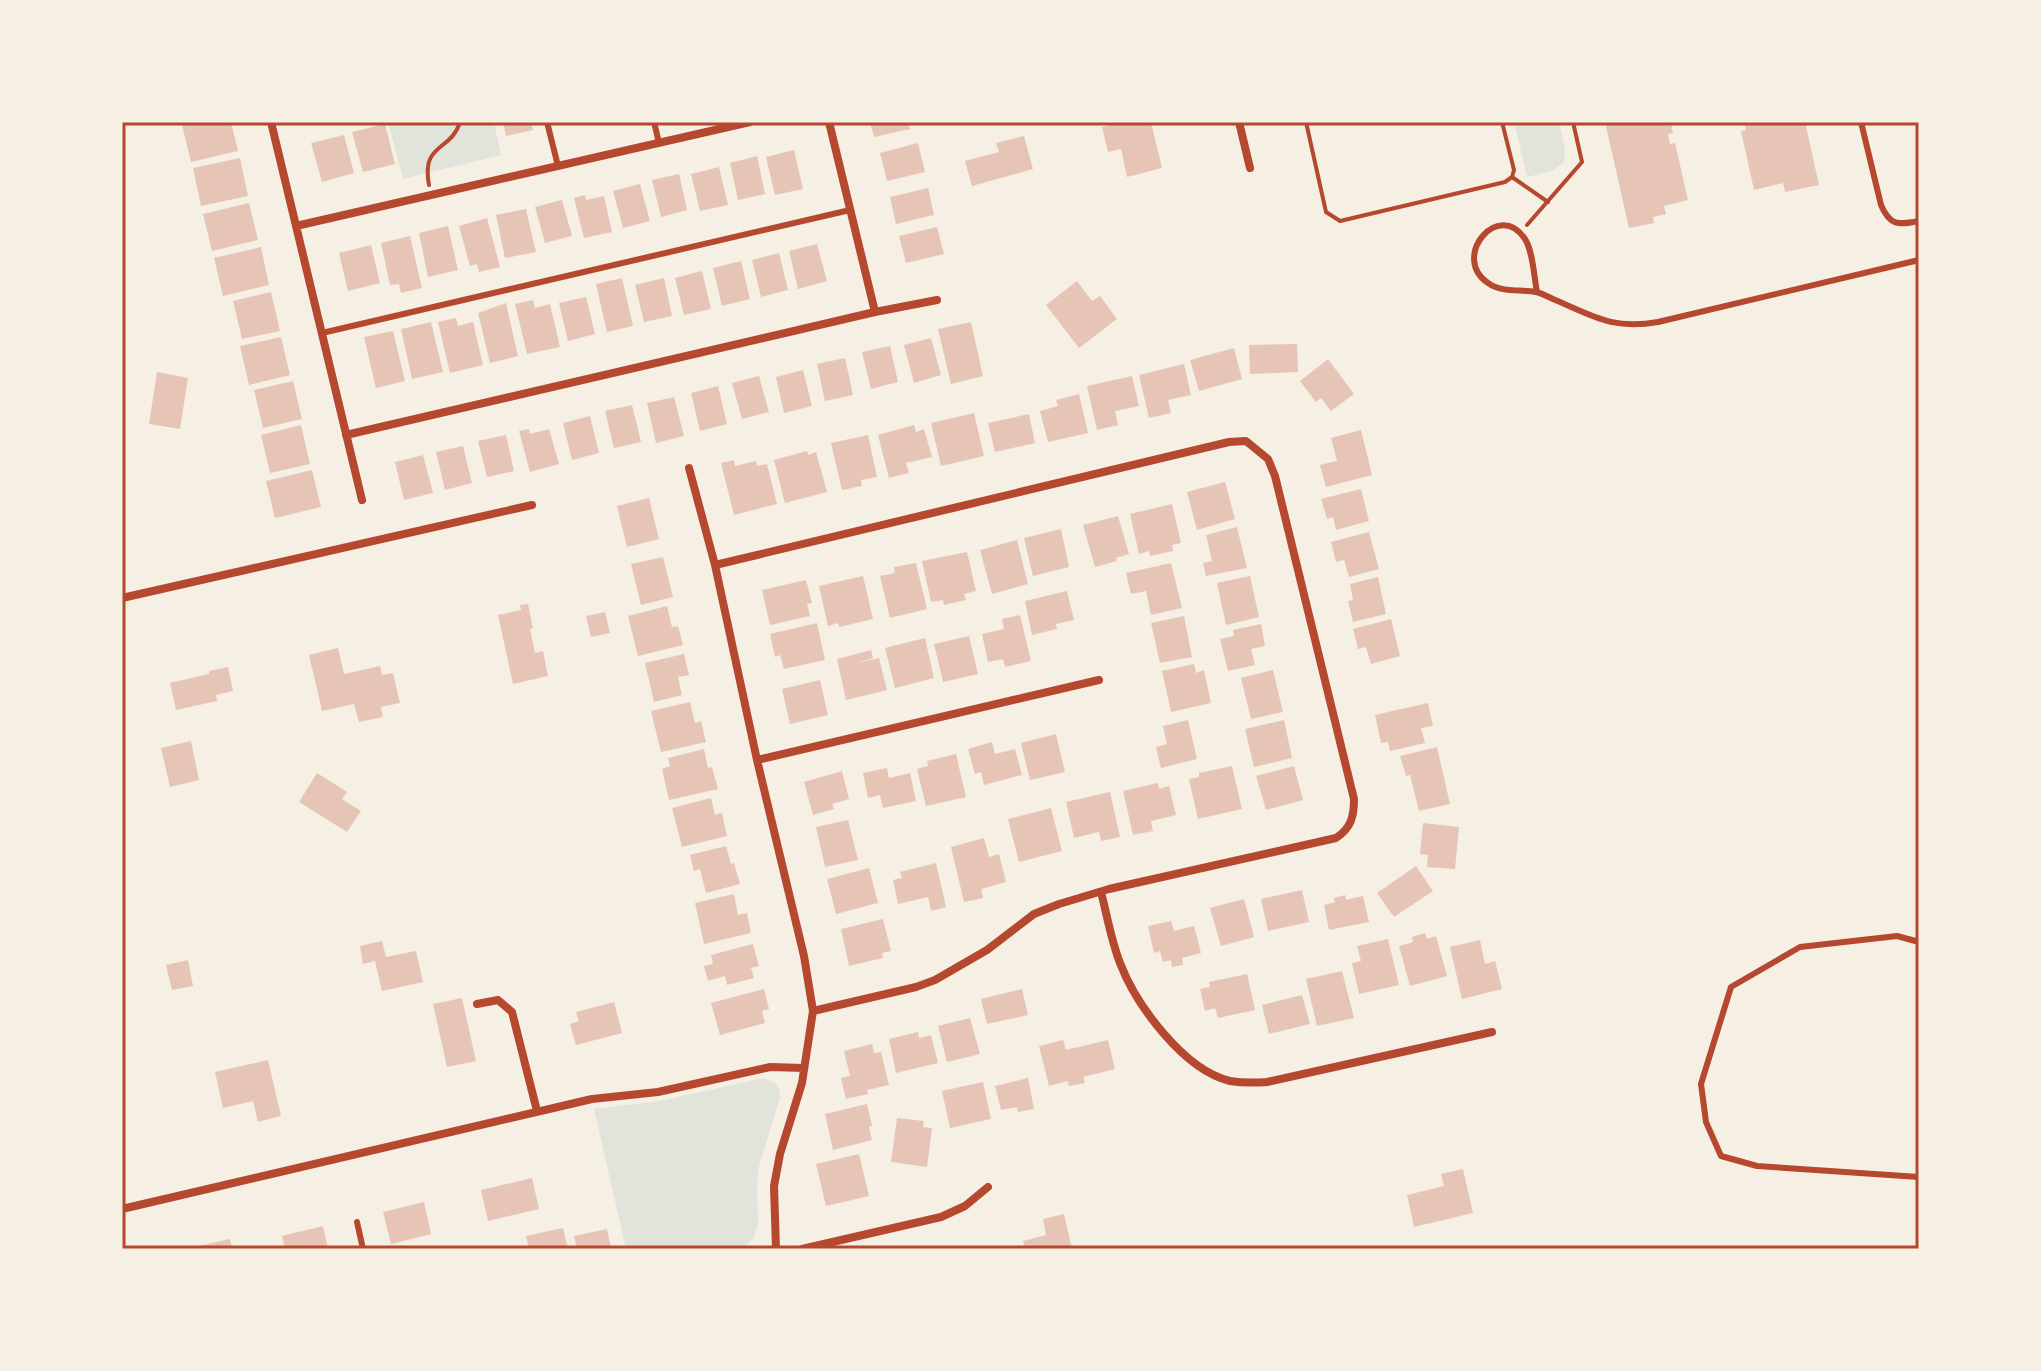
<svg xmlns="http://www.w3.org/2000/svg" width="2041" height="1371" viewBox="0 0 2041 1371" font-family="Karla,sans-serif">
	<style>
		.green { fill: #e2e4dc }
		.building { fill: #e6c5b7 }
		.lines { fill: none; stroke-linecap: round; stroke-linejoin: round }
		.path { stroke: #b5482f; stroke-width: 4 }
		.service { stroke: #b5482f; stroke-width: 6 }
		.minor { stroke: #b5482f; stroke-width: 8 }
		.neatline { fill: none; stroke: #b5482f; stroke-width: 3 }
	</style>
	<rect width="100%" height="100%" fill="#f6efe4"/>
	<path class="green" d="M388,122h106l7,33 -98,24z
		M1514,122h45l6,27 -1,13 -12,9 -25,6z
		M763,1078l11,4 5,7 1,9 -21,68 -2,19 1,40 -5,14 -12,10h-115l-32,-140 66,-8z"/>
	<path class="building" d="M193,122h38l7,29 -47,11 -9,-37z
		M503,122h28l2,8 -27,6z
		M870,122h38l2,7 -36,8z
		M1123,122h28l11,46 -35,9 -6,-28 -13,3 -6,-25z
		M1605,122h66l2,11 -5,1 2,10 5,-1 13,57 -24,6 2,8 -13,3 1,6 -25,5z
		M1744,122h61l14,63 -34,7 -2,-9 -29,7 -13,-59 5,-1z
		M385,124l10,40 -32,8 -11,-40z
		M344,135l10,38 -32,9 -11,-39z
		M1024,136l9,33 -61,17 -7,-25 34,-9 -3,-9z
		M918,143l7,29 -38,9 -7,-28z
		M794,150l9,39 -28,6 -9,-38z
		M757,156l8,38 -27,6 -8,-37z
		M240,158l8,38 -47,10 -8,-38z
		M719,167l9,38 -28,6 -9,-37z
		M679,174l8,36 -26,7 -9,-37z
		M640,184l10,37 -27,7 -10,-37z
		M928,188l6,27 -38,9 -6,-27z
		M585,195l1,5 18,-4 8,36 -28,6 -10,-40z
		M562,200l10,36 -27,7 -10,-36z
		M249,203l9,37 -46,11 -9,-37z
		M526,209l10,43 -31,6 -9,-43z
		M487,218l13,49 -21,5 -2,-8 -7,2 -11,-40z
		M448,226l10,44 -30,7 -9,-44z
		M937,227l7,27 -38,9 -7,-27z
		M410,236l12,52 -21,5 -2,-9 -9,1 -9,-42z
		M817,244l10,37 -29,8 -9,-38z
		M371,245l9,38 -32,8 -9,-38z
		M261,247l8,38 -46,11 -9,-38z
		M779,253l9,37 -27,7 -9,-37z
		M741,261l9,38 -28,7 -9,-38z
		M702,271l9,38 -27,6 -9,-37z
		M622,278l11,48 -26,6 -11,-48z
		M664,278l8,38 -28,6 -9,-37z
		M1077,281l15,20 8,-5 17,23 -38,29 -33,-43z
		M271,292l9,39 -38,8 -9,-38z
		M586,297l9,37 -27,7 -9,-38z
		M533,300l2,8 15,-4 10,43 -33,7 -12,-50z
		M506,303l12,53 -28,7 -12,-50z
		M456,318l2,8 15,-4 10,43 -33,8 -12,-51z
		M431,322l12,50 -31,7 -11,-50z
		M971,322l12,54 -32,8 -13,-55z
		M393,331l12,50 -29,7 -12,-51z
		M281,337l9,38 -41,10 -9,-39z
		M931,338l10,37 -27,8 -10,-38z
		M1297,344l1,28 -48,2 -1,-29z
		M890,346l8,36 -27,7 -9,-37z
		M1234,348l8,31 -43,12 -9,-31z
		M845,358l8,37 -28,6 -8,-37z
		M1328,359l26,35 -23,17 -10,-13 -5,4 -16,-21z
		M1184,364l7,31 -23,5 3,13 -22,5 -10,-43z
		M803,370l9,36 -28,7 -8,-36z
		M157,372l31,6 -8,51 -31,-5z
		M759,376l10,36 -27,7 -10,-36z
		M1132,376l7,30 -24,5 3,14 -21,5 -10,-44z
		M293,381l9,38 -39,9 -9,-38z
		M718,386l9,38 -27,7 -9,-38z
		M1079,394l9,39 -40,9 -8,-31 18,-5 -2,-6z
		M674,397l10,39 -28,7 -9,-40z
		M632,405l9,37 -27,6 -9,-37z
		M974,413l10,43 -43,10 -10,-43z
		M1029,414l6,29 -40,9 -7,-29z
		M590,416l9,37 -27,7 -9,-37z
		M301,425l9,39 -40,9 -9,-38z
		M914,425l2,7 8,-3 8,28 -26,6 3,10 -20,5 -11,-43z
		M529,429l1,5 19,-5 10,35 -29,8 -11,-41z
		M1361,430l11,45 -46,12 -6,-22 17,-4 -6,-23z
		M506,435l8,36 -27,6 -9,-36z
		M868,435l9,42 -16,3 1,6 -20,4 -11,-47z
		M463,446l9,37 -27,7 -9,-38z
		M807,451l1,4 8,-3 11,40 -42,11 -11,-43z
		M423,455l10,38 -29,7 -9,-38z
		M734,460l1,6 21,-5 1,5 10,-2 10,40 -43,11 -13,-52z
		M312,470l9,37 -46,11 -9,-37z
		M1225,482l10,37 -38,11 -10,-38z
		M1361,489l8,32 -33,9 -3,-13 -6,2 -6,-20z
		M649,498l10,41 -32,8 -10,-41z
		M1172,504l9,39 -9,2 1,6 -23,5 -1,-5 -10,3 -9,-40z
		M1118,516l11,38 -13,4 1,3 -22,6 -12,-42z
		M1237,527l10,41 -41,8 -3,-13 9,-2 -6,-26z
		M1061,529l8,38 -36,9 -9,-38z
		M1369,532l10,37 -30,8 -5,-17 -8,2 -5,-20z
		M1017,540l11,44 -36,10 -12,-44z
		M967,552l9,39 -12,3 2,6 -22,5 -1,-5 -12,2 -9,-41z
		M663,557l10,40 -32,8 -10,-41z
		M916,563l11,46 -37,9 -10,-42 15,-3 -1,-6z
		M1171,563l11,45 -31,7 -5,-24 -15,3 -5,-21z
		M863,576l10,43 -34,8 -1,-4 -10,3 -9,-40z
		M1250,576l9,41 -33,8 -9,-42z
		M1378,577l8,37 -33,8 -5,-21 5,-1 -3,-16z
		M806,580l6,23 -5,1 3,12 -40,9 -8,-35z
		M1067,591l7,29 -18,4 1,5 -25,6 -7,-34z
		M528,604l5,24 -3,1 5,24 8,-2 5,25 -35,8 -15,-69 23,-5 -1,-5z
		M667,606l5,21 6,-1 5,19 -45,11 -10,-40z
		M605,612l5,21 -19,4 -5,-21z
		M1020,615l11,46 -26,6 -2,-8 -15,3 -6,-28 22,-5 -2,-10z
		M1184,616l8,41 -32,6 -9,-40z
		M1391,619l9,37 -29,8 -5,-17 -8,2 -5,-20z
		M817,623l8,37 -41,9 -4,-14 -5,2 -5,-23z
		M1261,624l4,22 -14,3 4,16 -27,6 -8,-32 14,-3 -1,-6z
		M969,636l9,38 -35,8 -9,-38z
		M925,638l9,40 -39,10 -10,-40z
		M338,648l6,26 36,-8 2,9 11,-2 7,30 -19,4 2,10 -24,5 -5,-18 -32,7 -13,-56z
		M871,650l2,8 -16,5 22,-5 8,32 -41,10 -9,-41z
		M684,654l5,21 -11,2 4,18 -28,7 -9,-39z
		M1194,664l2,9 8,-3 7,33 -40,9 -9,-41z
		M228,667l5,24 -17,4 1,6 -41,9 -6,-27 39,-9v-3z
		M1273,670l10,42 -32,7 -10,-41z
		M820,680l8,35 -38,9 -8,-35z
		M690,702l5,21 6,-2 5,21 -45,10 -10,-41z
		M1428,703l5,23 -12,2 4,15 -35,8 -2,-9 -7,1 -6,-28z
		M1188,720l9,39 -36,9 -5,-21 11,-3 -4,-18z
		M1284,720l8,38 -38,9 -9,-38z
		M1056,734l9,38 -35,8 -9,-37z
		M191,741l8,39 -29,7 -9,-39z
		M992,742l3,12 20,-5 7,26 -38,10 -3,-13 -6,2 -7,-25z
		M1437,747l13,57 -31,7 -9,-36 -4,1 -6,-20z
		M704,749l4,19 4,-1 6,22 -49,11 -7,-31 8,-3 -2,-8z
		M956,754l10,43 -40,9 -9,-37 11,-3 -1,-5z
		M1232,766l10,43 -44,10 -9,-40 10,-2v-4z
		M1294,766l9,34 -37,10 -10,-34z
		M887,768l2,10 21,-5 6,28 -33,7 -3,-13 -12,3 -5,-25z
		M842,771l7,28 -17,5 2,5 -21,6 -9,-33z
		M317,773l30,19 -5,7 19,12 -14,21 -48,-30z
		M1158,783l1,6 10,-3 7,29 -25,6 2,10 -20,4 -10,-44z
		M1110,792l10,45 -19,4 -2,-9 -25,6 -8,-36z
		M711,798l4,17 7,-2 5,23 -45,11 -10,-39z
		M1051,808l11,43 -43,11 -11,-43z
		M848,820l10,40 -33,7 -9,-40z
		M1423,823l36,4 -4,42 -28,-2 1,-12 -8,-1z
		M984,838l5,19 10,-3 7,28 -25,7 2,9 -19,4 -13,-55z
		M726,846l5,18 3,-1 6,21 -34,9 -6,-24 -6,2 -4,-16z
		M936,863l10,44 -15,4 -3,-14 -30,7 -5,-24 9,-2 -2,-6z
		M1416,866l17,25 -39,26 -17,-24z
		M869,868l9,35 -42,11 -9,-35z
		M1302,890l7,32 -41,9 -7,-32z
		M734,894l4,21 9,-2 4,20 -47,11 -9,-41z
		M1345,895l1,5 17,-4 6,26 -40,8 -5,-25 11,-3 -1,-4z
		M1244,899l10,38 -33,9 -11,-38z
		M883,919l8,32 -9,2 1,5 -34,8 -8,-37z
		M1171,921l3,10 20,-5 7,27 -19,5 1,7 -11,2 -1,-7 -8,2 -3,-11 -6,2 -6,-27z
		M1425,933l2,6 9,-3 11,40 -37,10 -11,-40 14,-4 -1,-5z
		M1388,939l11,46 -40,9 -7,-31 9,-2 -4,-15z
		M1480,940l5,24 10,-3 7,28 -40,10 -12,-52z
		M382,941l4,16 30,-6 7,31 -41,9 -7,-30 -12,3 -3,-18z
		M753,944l6,22 -8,2 3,10 -27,7 -2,-9 -17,5 -4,-15 9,-2 -2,-9z
		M188,960l5,26 -21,4 -6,-25z
		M1342,971l12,47 -37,8 -11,-47z
		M1247,974l8,36 -37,8 -3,-10 -10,3 -5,-22 10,-2 -1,-5z
		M764,989l5,20 -7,2 3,12 -45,12 -9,-32z
		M1022,989l6,26 -41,9 -6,-25z
		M1302,995l8,29 -41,10 -7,-29z
		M462,998l14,63 -29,6 -14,-63z
		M614,1002l8,31 -46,12 -6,-21 9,-3 -3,-9z
		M970,1018l10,36 -33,8 -9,-36z
		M918,1032l1,6 12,-3 7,28 -42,10 -7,-34z
		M1063,1040l3,10 42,-10 7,29 -32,8 2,6 -16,3 -1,-5 -19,5 -10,-40z
		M872,1044l2,9 7,-1 8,33 -22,5 1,4 -22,5 -5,-21 9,-2 -6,-25z
		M268,1060l13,56 -23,6 -5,-21 -30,7 -8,-36z
		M1028,1078l6,31 -16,3 -1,-5 -16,3 -6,-24z
		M983,1082l8,37 -41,9 -8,-37z
		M867,1104l5,22 -3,1 3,13 -39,10 -8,-36z
		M897,1118l27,3 -1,6 9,1 -5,39 -36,-5z
		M859,1154l10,42 -43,10 -10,-42z
		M1463,1169l10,44 -59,14 -7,-32 37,-9 -3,-12z
		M532,1178l7,31 -51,12 -7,-31z
		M424,1202l7,32 -40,10 -8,-32z
		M1064,1214l8,35h-47l-2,-8 23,-6 -3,-16z
		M323,1226l5,23h-43l-3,-13z
		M563,1228l5,21h-39l-3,-13z
		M607,1229l4,20h-34l-3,-13z
		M230,1239l2,10h-43v-1z"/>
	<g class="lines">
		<path class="path" d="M1306,122l20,90 14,9 165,-39 7,-5 2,-7 -12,-48
			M1512,177l36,25
			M429,185c-8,-43 22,-33 31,-63
			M1527,225l55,-63 -9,-40"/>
		<path class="service" d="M547,122l11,44
			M654,122l5,21
			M1861,122l20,83c9,21 17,20 38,16
			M1537,292c-3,-15 -4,-41 -12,-53 -26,-40 -75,18 -37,44 14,10 32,6 48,9 5,1 11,4 17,7 40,17 59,31 105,23l261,-62
			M322,333l528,-123
			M1919,942l-22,-6 -97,11 -69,40 -30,97 5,38 15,34 36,10 162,11
			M357,1222l6,27"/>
		<path class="minor" d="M271,122l91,378
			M829,122l46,190
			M1239,122l11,46
			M296,226l454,-104
			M346,435l529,-123 62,-12
			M689,468l26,97 42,195 47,196 9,55 -11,72 -22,71 -6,32 2,63
			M715,565l514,-123 17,-1 22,18 7,17 79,323c0,18 -3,29 -18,39l-227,51 -50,15 -25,10 -47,36 -52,30 -19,7 -103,24
			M122,598l410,-93
			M757,760l342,-80
			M1101,892c6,23 10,48 19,71 16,42 64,107 110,118 12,2 24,2 37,1 75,-17 150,-33 225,-50
			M477,1004l21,-4 14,12 25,99
			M122,1209l470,-110 66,-7 112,-25 34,1
			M802,1249l139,-32 24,-11 23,-19"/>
	</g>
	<rect width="2041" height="1371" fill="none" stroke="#f6efe4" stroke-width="248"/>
	<rect x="124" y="124" width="1793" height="1123" class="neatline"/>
</svg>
